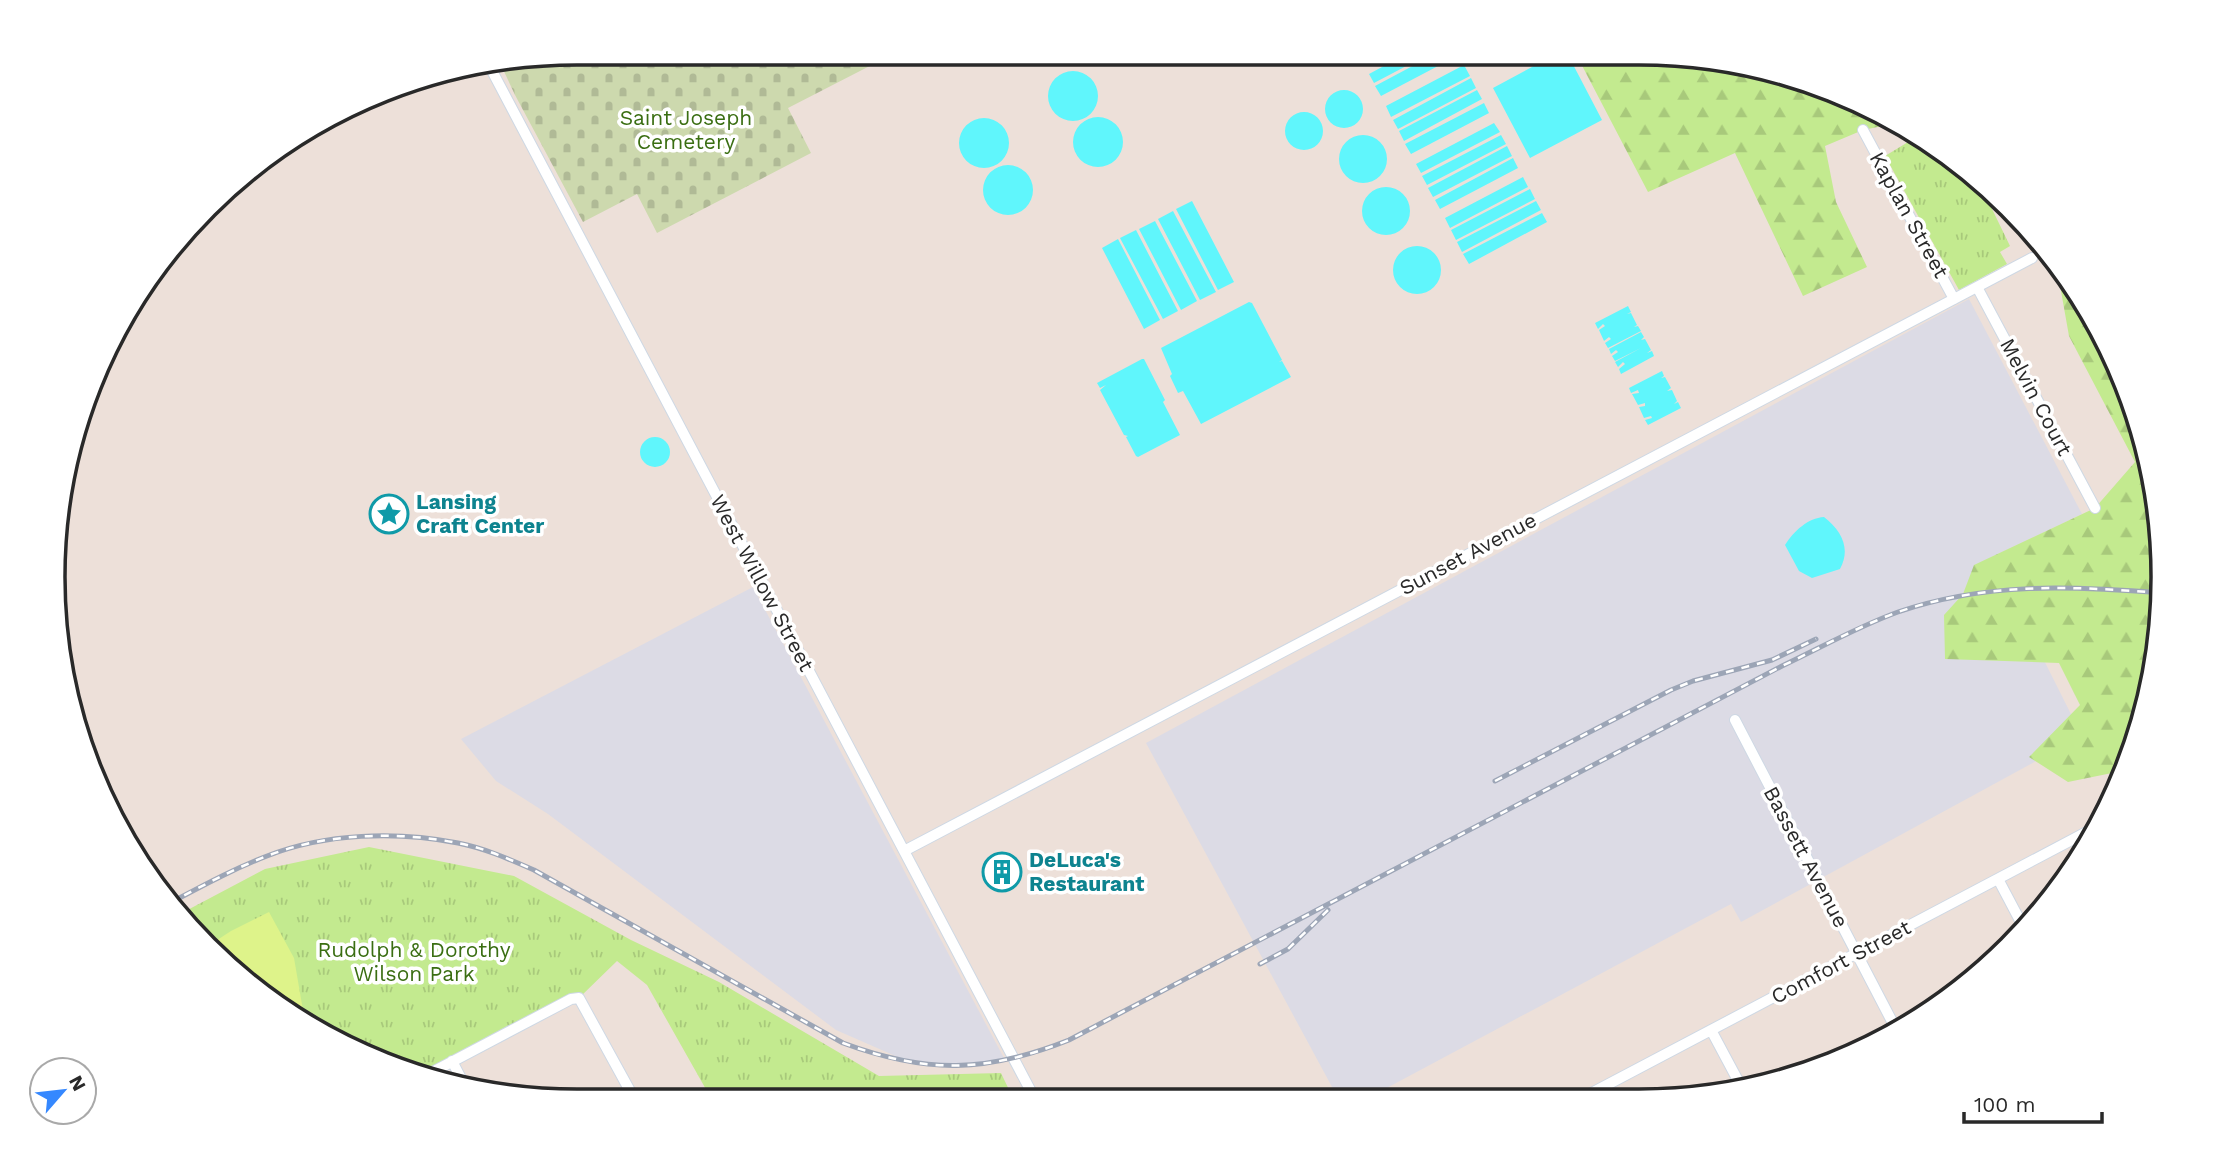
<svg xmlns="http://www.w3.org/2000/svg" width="2216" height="1154" viewBox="0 0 2216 1154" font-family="'Work Sans',sans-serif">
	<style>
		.industrial { fill: #dcdbe5 }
		.grass { fill: url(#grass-tufts) }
		.forest { fill: url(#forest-firs) }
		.cemetery { fill: url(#cemetery-stones) }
		.pitch { fill: #def38a }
		.water { fill: #60f6fc }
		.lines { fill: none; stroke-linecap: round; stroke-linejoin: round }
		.minor-casing { stroke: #ced8e4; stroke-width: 12 }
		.minor { stroke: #fff; stroke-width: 10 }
		.rail-casing { stroke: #9ca5b6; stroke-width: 5 }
		.rail { stroke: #fff; stroke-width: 2.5; stroke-dasharray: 8; stroke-linecap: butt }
		.labels { text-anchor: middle; stroke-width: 7; stroke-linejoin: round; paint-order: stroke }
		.park-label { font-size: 21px; fill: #3a6e12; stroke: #fff }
		.street-label { font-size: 21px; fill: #292929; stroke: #fff }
		.culture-label { font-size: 21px; font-weight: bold; fill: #0d838f; stroke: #fff; text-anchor: start }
		.rim { fill: none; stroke: #292929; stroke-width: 3.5 }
	</style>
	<defs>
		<pattern id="grass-tufts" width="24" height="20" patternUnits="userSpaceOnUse" patternTransform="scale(1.75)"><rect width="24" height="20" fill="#c3ea8f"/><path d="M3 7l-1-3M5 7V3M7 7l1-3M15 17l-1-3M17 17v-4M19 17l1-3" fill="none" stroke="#a8c97b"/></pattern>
		<pattern id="forest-firs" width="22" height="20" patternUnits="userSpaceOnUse" patternTransform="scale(1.75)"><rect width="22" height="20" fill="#c3ea8f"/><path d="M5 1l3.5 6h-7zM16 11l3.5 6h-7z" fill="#a8c97b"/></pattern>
		<pattern id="cemetery-stones" width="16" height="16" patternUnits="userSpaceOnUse" patternTransform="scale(1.75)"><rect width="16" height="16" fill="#cdd9ae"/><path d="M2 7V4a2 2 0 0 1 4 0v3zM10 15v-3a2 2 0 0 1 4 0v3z" fill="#b0ba96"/></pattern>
	</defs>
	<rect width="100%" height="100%" fill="#ede0d9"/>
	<path class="industrial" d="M1969,299l113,215 -90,43 90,179 -341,186 -10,-18 -363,194h-30l-192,-355z
		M753,587l252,473 -42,4 -31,-1 -32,-5 -64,-28 -288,-216 -52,-33 -35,-42z"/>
	<path class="grass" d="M1918,136l41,25 18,17 33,68 -10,6 7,12 -48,26 -74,-134z
		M369,847l145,29 117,64 88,42 160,94 122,-3 10,21 -10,5 -289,1 -65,-115 -30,-24 -38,37 -154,79 -80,-30 -87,-54 -75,-70 -5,-8 87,-46z"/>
	<path class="forest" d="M1576,54c32,0 65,-3 97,0 72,5 162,30 224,69l-34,7 -38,16 11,56 31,65 -64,29 -68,-143 -87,39z
		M2056,263l37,52 43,94 23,100 3,103 -16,101 -20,52 -14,8 -44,9 -39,-25 51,-52 -21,-42 -114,-4 -1,-44 19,-21 11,-29 121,-57 40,-46 -66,-126z"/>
	<path class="cemetery" d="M577,53h318l-107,55 23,45 -154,80 -20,-39 -54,28 -68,-127 -14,-30z"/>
	<path class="pitch" d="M269,912l25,46 11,64 -47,-29 -50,-47 23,-15z"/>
	<path class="water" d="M1408,53h23l-57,30 -5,-9z
		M1437,53l22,2 -78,41 -6,-10z
		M1558,53h9l35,67 -72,38 -37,-70z
		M1464,65l6,11 -79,41 -5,-11z
		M1048 96a25 25 0 1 1 50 0a25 25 0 1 1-50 0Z
		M1471,78l5,10 -78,41 -5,-9z
		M1325 109a19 19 0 1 1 38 0a19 19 0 1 1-38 0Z
		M1477,90l5,9 -78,42 -5,-10z
		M1484,103l5,10 -78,41 -6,-10z
		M1285 131a19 19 0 1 1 38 0a19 19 0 1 1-38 0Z
		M1073 142a25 25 0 1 1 50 0a25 25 0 1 1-50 0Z
		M959 143a25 25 0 1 1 50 0a25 25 0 1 1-50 0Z
		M1494,123l6,9 -79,41 -5,-9z
		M1501,135l5,9 -79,41 -5,-9z
		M1339 159a24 24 0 1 1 48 0a24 24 0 1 1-48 0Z
		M1507,146l5,10 -79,41 -5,-9z
		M1513,158l5,10 -78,41 -5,-9z
		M983 190a25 25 0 1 1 50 0a25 25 0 1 1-50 0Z
		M1523,177l5,10 -78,41 -5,-10z
		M1362 211a24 24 0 1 1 48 0a24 24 0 1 1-48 0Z
		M1530,189l5,10 -79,41 -5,-10z
		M1192,201l42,81 -16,8 -42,-81z
		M1536,201l5,9 -79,42 -5,-10z
		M1173,211l43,81 -16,8 -42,-81z
		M1542,213l5,9 -78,42 -6,-10z
		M1155,221l42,80 -16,9 -42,-81z
		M1136,230l42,81 -15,8 -43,-81z
		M1118,239l42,81 -16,9 -42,-81z
		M1393 270a24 24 0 1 1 48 0a24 24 0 1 1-48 0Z
		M1249,302l3,1 30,57 -3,2 3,-1 9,16 -90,47 -18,-33 -5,2 -8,-17 2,-2 -11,-26z
		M1628,306l3,6 -4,2 4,-1 6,12 -3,2 4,-1 3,5 -33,17 -3,-5 6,-4 -2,-2 -5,4 -5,-11 6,-4 -2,-2 -5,5 -3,-6z
		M1641,332l3,5 -3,3 4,-1 6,11 -4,3 5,-2 2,5 -33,18 -2,-5 6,-5 -2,-2 -5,5 -3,-5 26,-14 -26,13 -3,-5 6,-4 -2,-2 -5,4 -2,-5z
		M1142,359h2l21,41 -2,2 17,33 -42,22 -2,-1 -10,-19 2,-1 -4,-1 -24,-45 6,-5 -6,3 -3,-5z
		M1662,371l2,5 -3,2 4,-1 6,11 -4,3 5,-1 5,11 -3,3 4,-2 3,6 -33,17 -3,-5 7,-2 -1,-2 -7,2 -5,-11 6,-1v-3l-7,2 -6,-11 7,-1 -1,-3 -7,3 -2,-5z
		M640 452a15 15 0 1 1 30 0a15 15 0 1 1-30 0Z
		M1824,517c18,14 27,32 16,52l-28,9 -13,-7 -14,-26c9,-14 23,-27 39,-28z"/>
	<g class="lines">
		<defs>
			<path id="minor" d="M490,67l545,1032
				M1863,130l91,169
				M1977,287l118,221
				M1735,720l162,311
				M904,851l1128,-593
				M1998,879l27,51
				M1711,1030l31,58
				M452,1061l14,27
				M423,1077l148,-78 8,-1 56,102
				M1584,1097l514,-271
				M616,1100l15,-8"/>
		</defs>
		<use href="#minor" class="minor-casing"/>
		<use href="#minor" class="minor"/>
		<defs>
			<path id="rail" d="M1495,781l176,-91 22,-9 79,-21 44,-21
				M170,903c32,-17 63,-34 97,-47 58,-23 130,-25 191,-13 26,5 51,16 76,27l309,173c84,31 143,30 226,-3l713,-374c38,-18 77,-40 116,-54 88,-30 173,-26 264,-19
				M1260,964l28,-15 40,-39"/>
		</defs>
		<use href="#rail" class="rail-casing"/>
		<use href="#rail" class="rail"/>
	</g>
	<defs>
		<symbol id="sight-ring" viewBox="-11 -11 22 22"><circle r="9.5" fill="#fff" stroke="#0f9aa8" stroke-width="1.5"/><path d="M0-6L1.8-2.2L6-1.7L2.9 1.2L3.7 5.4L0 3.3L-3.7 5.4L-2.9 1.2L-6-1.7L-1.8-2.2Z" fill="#0f9aa8"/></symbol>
		<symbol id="building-ring" viewBox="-11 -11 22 22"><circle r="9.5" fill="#fff" stroke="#0f9aa8" stroke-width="1.5"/><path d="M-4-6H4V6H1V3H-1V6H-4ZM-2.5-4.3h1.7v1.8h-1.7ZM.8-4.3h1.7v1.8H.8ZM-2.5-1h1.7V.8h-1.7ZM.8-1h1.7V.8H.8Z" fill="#0f9aa8"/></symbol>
	</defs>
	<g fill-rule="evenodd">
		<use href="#sight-ring" x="367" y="492" width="44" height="44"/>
		<use href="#building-ring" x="980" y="850" width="44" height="44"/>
	</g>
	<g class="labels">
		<g class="park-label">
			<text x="686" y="125">Saint Joseph<tspan x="686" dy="24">Cemetery</tspan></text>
			<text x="414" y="957">Rudolph &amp; Dorothy<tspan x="414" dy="24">Wilson Park</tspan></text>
		</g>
		<g class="street-label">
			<text transform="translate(1909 215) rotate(61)" y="7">Kaplan Street</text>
			<text transform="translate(2036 397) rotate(62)" y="7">Melvin Court</text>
			<text transform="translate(1468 554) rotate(-28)" y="7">Sunset Avenue</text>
			<text transform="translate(762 583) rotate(62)" y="7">West Willow Street</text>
			<text transform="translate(1806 857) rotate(62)" y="7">Bassett Avenue</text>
			<text transform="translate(1841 962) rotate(-28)" y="7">Comfort Street</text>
		</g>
		<g class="culture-label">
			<text x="416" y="509">Lansing<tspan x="416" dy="24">Craft Center</tspan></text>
			<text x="1029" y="867">DeLuca's<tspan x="1029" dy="24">Restaurant</tspan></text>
		</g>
	</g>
	<path d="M0 0H2216V1154H0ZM577 65H1639A512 512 0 0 1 2151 577V577A512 512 0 0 1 1639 1089H577A512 512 0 0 1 65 577V577A512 512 0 0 1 577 65Z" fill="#fff" fill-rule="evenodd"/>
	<path class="rim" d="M577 65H1639A512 512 0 0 1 2151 577V577A512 512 0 0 1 1639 1089H577A512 512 0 0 1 65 577V577A512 512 0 0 1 577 65Z"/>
	<g transform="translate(63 1091) rotate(62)"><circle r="33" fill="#ffffff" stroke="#a9a9a9" stroke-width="2"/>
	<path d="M0-5L12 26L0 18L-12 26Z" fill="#3588ff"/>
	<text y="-10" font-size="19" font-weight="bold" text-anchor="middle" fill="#292929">N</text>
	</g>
	<path d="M1964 1112v10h138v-10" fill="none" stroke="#292929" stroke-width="3.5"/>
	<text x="1974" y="1112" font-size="21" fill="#292929" stroke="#ffffff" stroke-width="5" paint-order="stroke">100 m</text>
</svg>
